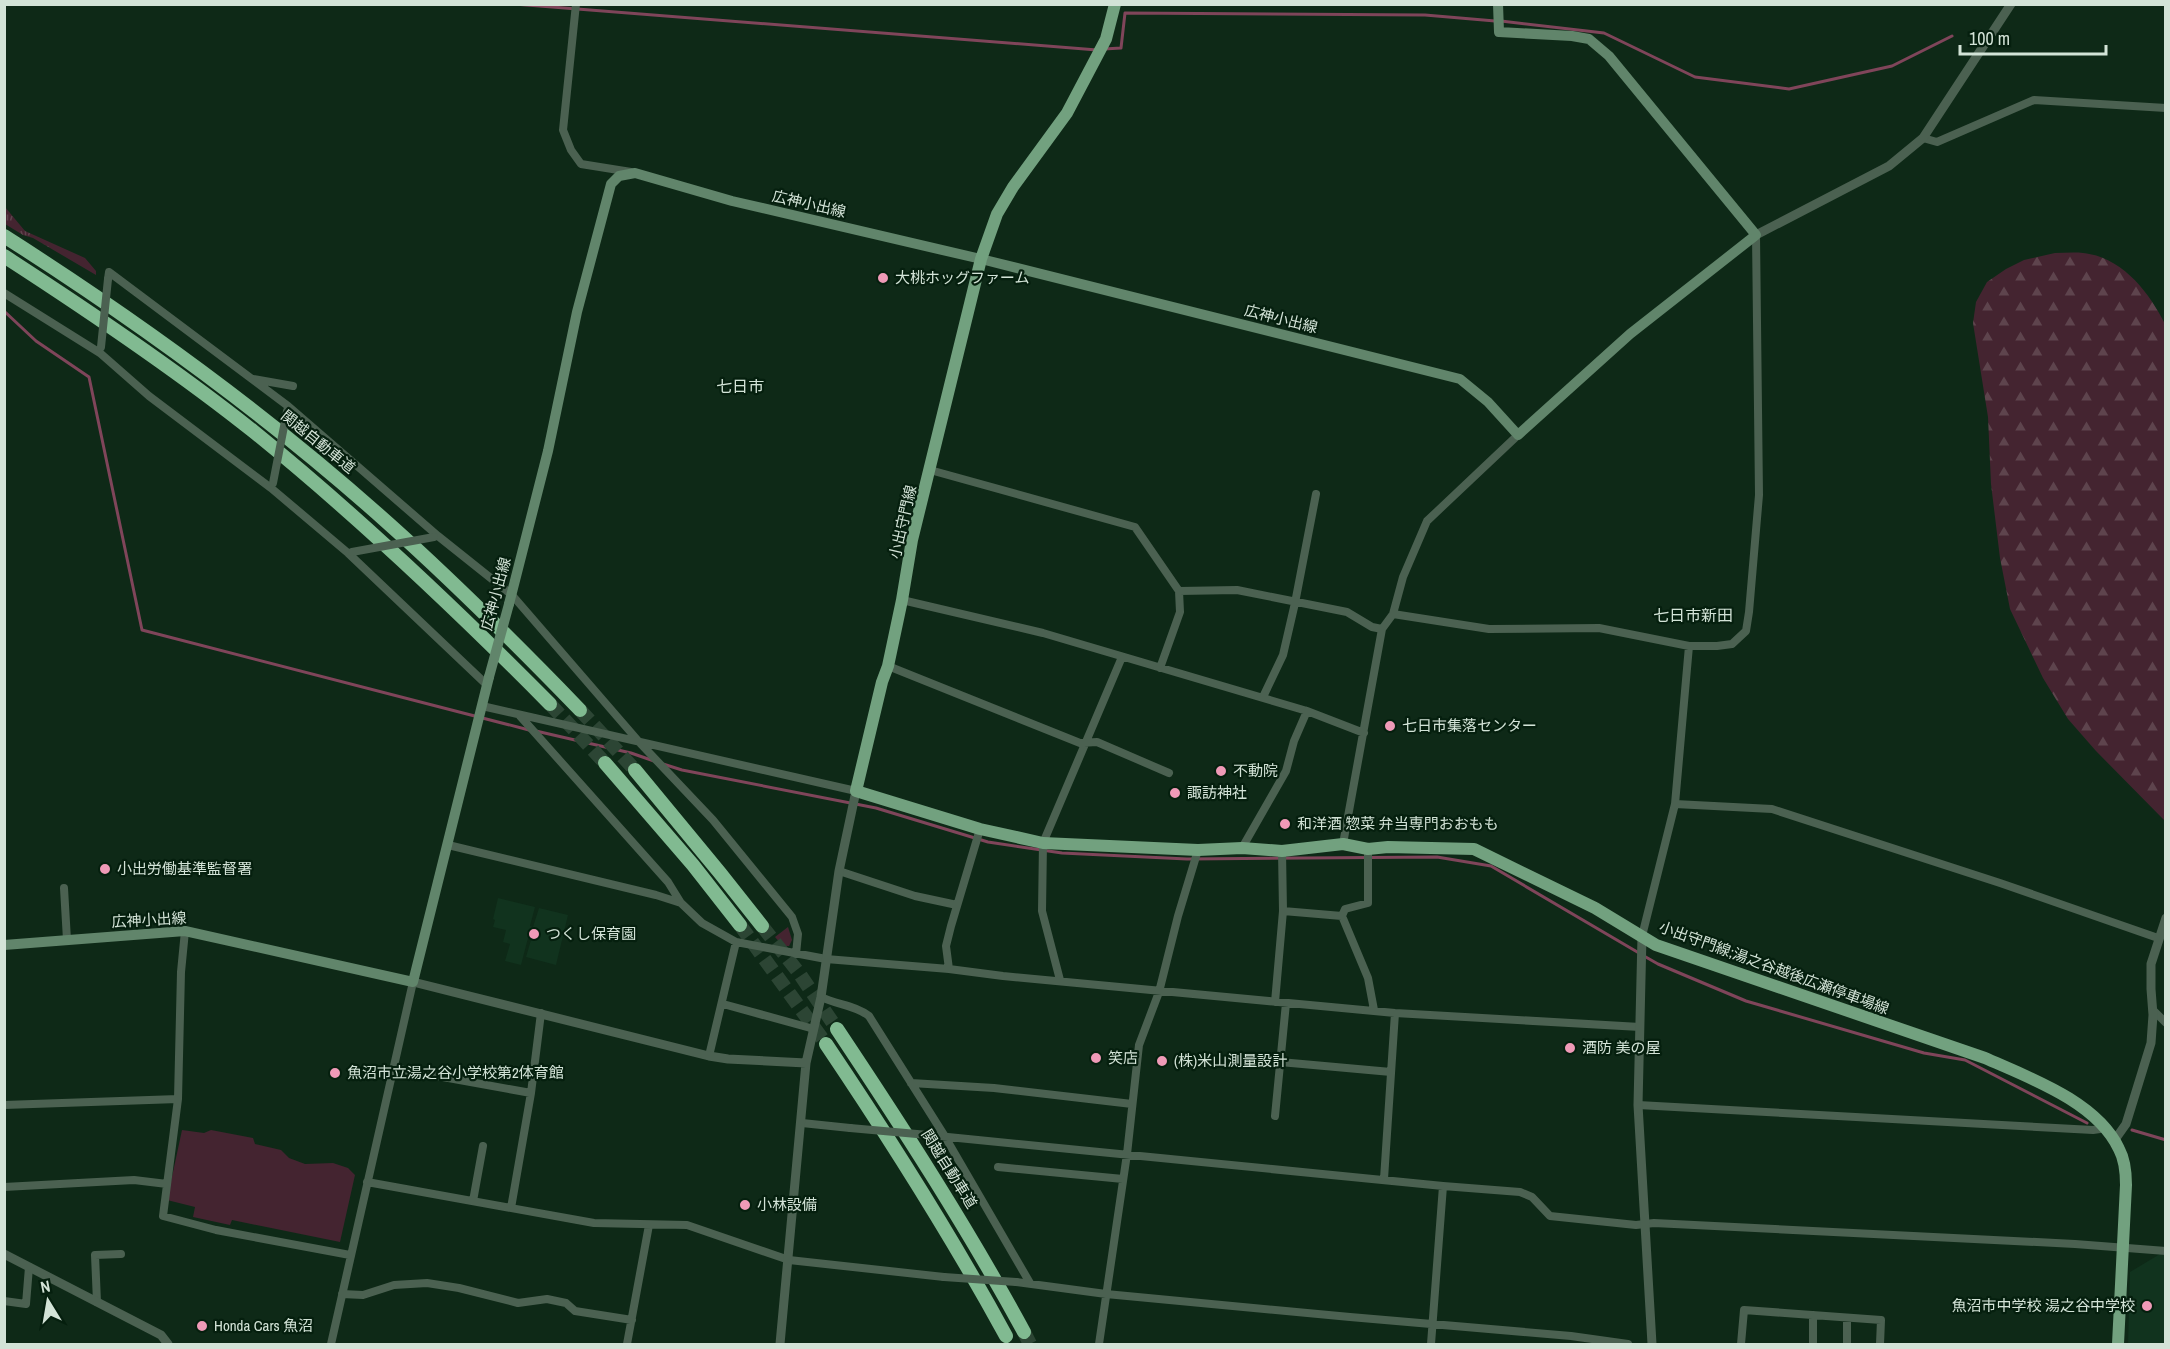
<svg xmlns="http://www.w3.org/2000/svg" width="2170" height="1349" viewBox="0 0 2170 1349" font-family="'Archivo Narrow','Noto Sans JP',sans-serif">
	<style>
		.built { fill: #11331e }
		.grass { fill: url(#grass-tufts) }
		.forest { fill: url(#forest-firs) }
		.garden { fill: #442430 }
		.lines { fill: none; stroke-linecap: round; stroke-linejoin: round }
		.stream { stroke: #7f455a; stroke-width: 3 }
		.motorway-tunnel { stroke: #2c4534; stroke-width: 14; stroke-dasharray: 14 7; stroke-linecap: butt }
		.minor { stroke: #4b6151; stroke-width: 8 }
		.tertiary { stroke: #4b6151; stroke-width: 9 }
		.secondary { stroke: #61856b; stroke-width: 10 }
		.primary { stroke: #72a17f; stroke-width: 12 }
		.motorway { stroke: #81ba91; stroke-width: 14 }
		.minor-bridge { stroke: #4b6151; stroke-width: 8 }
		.secondary-bridge { stroke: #61856b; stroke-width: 10 }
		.poi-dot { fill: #ef9ab7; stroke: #051f0e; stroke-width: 2 }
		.labels { text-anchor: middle; stroke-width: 4.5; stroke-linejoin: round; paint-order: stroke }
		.street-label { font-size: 15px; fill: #d3e3d7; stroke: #051f0e }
		.poi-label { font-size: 15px; fill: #d3e3d7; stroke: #051f0e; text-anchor: start }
		.neighbourhood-label { font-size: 16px; fill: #d3e3d7; stroke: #051f0e }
	</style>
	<defs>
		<pattern id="grass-tufts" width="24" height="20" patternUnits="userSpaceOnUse" patternTransform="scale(1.5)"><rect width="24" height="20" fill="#442430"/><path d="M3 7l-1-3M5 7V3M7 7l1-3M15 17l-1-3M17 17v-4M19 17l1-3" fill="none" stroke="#5e444d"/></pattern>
		<pattern id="forest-firs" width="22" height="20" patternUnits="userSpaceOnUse" patternTransform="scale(1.5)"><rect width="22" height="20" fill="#442430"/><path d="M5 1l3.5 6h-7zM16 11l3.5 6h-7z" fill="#5e444d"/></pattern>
	</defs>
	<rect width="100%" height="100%" fill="#0e2917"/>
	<path class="built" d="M498,898l37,9 -5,19 3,1 6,-19 29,7 -12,50 -30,-8 5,-17 -3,-2 -7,27 -16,-4 5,-17 -7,-2 3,-12 -13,-3 2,-7 -2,-1z
		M2160,1254h5v90h-37l2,-72z"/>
	<path class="grass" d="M5,207l20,24 60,27 11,13v4l-63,-37 -10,-3 -18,-11z
		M788,927l4,13 -3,6h-6l-8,-9z"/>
	<path class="forest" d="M2055,253c9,0 19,-1 28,0 39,4 66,39 82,71v497l-69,-70 -28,-32 -25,-41 -33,-69 -10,-51 -9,-74 -3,-67 -15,-94 3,-21 11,-20 19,-13 18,-9z"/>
	<path class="garden" d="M182,1130l22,3 7,-3 42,8 2,6 26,6 8,8 16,6 28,-1 15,5 7,7 -15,67 -108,-22 -2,5 -37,-8 2,-10 -28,-7z"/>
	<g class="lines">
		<path class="stream" d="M514,4l583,46
			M1501,21l103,12 91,44 94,12 103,-23 60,-30
			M1104,49l17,-1 4,-35 300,2 70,6
			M4,311l32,30 53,36 53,253 387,100
			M536,731l95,22 23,8
			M663,764l19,6 194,38 112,34 74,11 125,6 250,-2 54,9 148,87
			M1644,956l14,8 88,37 178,52 41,7 122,63
			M2132,1130l34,10"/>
		<path class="motorway-tunnel" d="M550,704l55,59
			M580,710l55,60
			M740,925l86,119
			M762,926l37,47 38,56
			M1024,1332l6,12"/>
		<path class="minor" d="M576,4l-13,126 8,20 10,14 50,8
			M1923,138l14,4 97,-42 132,8
			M108,279l1,-7 179,134 150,130 74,59 128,148 73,77 79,97 6,17 -2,20
			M4,293l96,60 49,43 122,92 77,65 139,132
			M253,379l40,7
			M930,470l205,57 44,64 1,21 -20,56
			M1179,591l58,-1 110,22 25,15 10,2
			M902,600l141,33 264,78 57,22
			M1393,614l96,15 110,-1 90,18h28l15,-2 14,-13 3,-19 10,-117 -3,-260
			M888,666l192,77 17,-1 72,31
			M1263,697l20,-42 12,-52 21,-109
			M482,706l374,85
			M520,716l148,166 13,21
			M1675,804l97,5 228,74 158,55
			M1343,844l39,-215 11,-15 10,-37 24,-56 91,-86
			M448,845l208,50 25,8 21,20 34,19 90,17 123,10 54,7 392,37 245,14
			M1242,848l44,-77 8,-30 13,-30
			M839,871l76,25 42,9
			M64,888l3,52
			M1283,911l59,5 26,62 6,32
			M1342,916l3,-7 23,-6v-54
			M185,931l-4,41 -3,127 -15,117 53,14 134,25
			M1642,936l33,-132 14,-158
			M949,969l-3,-23 5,-20 29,-97
			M1060,980l-18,-69 1,-68 79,-186
			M821,997c16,8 34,8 48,19l75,119 86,148
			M1275,1002l8,-91 -1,-60
			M723,1004l91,25
			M2153,1010l13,13
			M709,1056l27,-114
			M1280,1062l111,10
			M393,1068l138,25
			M911,1083l83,5 138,16
			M4,1105l174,-6
			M1638,1105l455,25 7,-1 4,-3
			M1275,1116l11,-113
			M802,1123l48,5
			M928,1135l515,51 77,6 12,5 18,19 86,9 18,-2 421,21 91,7
			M998,1167l125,12
			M1384,1179l11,-166
			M367,1182l227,41 93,2 102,35 155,17
			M4,1187l130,-7 33,4
			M473,1201l10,-55
			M511,1208l20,-115 10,-80
			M1016,1282l90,12 244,23 221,19 57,8
			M342,1294l21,1 31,-10 33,-2 32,5 59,15 29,-4 19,4 9,8 57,9
			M4,1301l22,3 3,-37
			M97,1302l-2,-47 26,-1
			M1847,1318v26
			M331,1344l82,-362
			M627,1344l22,-119
			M1099,1344l28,-190 12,-109 20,-53 19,-76 20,-66
			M1431,1344l12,-158
			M1741,1344l3,-34 137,10 -1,24
			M1813,1344v-29"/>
		<path class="tertiary" d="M1756,235l133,-69 34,-28 88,-134
			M1642,936l-4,169 14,239
			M413,982l296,74 19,3 78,4
			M2114,1141l12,-17 25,-81 2,-28 -2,-26v-25l15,-46
			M4,1254l157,81 7,9
			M780,1344l26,-281 15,-66 18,-126 17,-80"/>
		<path class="secondary" d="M509,604l39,-153 29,-139 34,-128 8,-8 16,-3 97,28 249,58 479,120 28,23 30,33 112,-101 126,-99 -147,-179 -20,-17 -17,-3 -73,-4 -1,-28
			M4,945l181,-14 228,51 76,-305"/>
		<path class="primary" d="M1115,4l-9,35 -39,74 -54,74 -16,27 -16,45 -69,281 -10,60 -14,66 -6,16 -26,109 124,38 63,14 155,7 44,-2 40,3 61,-7 25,5 20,-2 86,2 121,59 61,37 329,113c45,20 112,44 134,91 6,11 7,24 7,36l-8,159"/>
		<path class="motorway" d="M4,236c135,86 266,181 385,288 66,59 129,122 191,186
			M4,256c85,55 170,112 249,175 105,85 202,177 297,273
			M605,763l88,102 47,60
			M635,770l85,103 42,53
			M837,1029c66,99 130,198 187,303
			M826,1044c64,95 125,191 180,292"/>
		<path class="minor-bridge" d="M101,347l7,-68
			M273,483l14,-72
			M352,552l82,-15
			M850,1128l78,7
			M944,1277l72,5"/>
		<path class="secondary-bridge" d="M489,677l20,-73"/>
	</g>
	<g class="poi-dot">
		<circle cx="883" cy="278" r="6"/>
		<circle cx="1390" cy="726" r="6"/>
		<circle cx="1221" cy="771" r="6"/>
		<circle cx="1175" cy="793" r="6"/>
		<circle cx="1285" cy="824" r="6"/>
		<circle cx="105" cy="869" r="6"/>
		<circle cx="534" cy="934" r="6"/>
		<circle cx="1570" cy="1048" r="6"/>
		<circle cx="1096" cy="1058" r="6"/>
		<circle cx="1162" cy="1061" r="6"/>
		<circle cx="335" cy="1073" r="6"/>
		<circle cx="745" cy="1205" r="6"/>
		<circle cx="2147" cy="1306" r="6"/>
		<circle cx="202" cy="1326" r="6"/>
	</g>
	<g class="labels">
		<g class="street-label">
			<text transform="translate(809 204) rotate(13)" y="5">広神小出線</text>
			<text transform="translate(1281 319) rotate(14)" y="5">広神小出線</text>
			<text transform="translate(318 442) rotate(39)" y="5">関越自動車道</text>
			<text transform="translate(903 522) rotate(-77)" y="5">小出守門線</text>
			<text transform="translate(496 594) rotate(-75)" y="5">広神小出線</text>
			<text transform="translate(149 920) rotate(-3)" y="5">広神小出線</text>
			<text transform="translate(1774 968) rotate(20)" y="5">小出守門線;湯之谷越後広瀬停車場線</text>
			<text transform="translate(949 1169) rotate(58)" y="5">関越自動車道</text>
		</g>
		<g class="poi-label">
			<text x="895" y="283">大桃ホッグファーム</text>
			<text x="1402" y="731">七日市集落センター</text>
			<text x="1233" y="776">不動院</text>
			<text x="1187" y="798">諏訪神社</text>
			<text x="1297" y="829">和洋酒 惣菜 弁当専門おおもも</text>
			<text x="117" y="874">小出労働基準監督署</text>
			<text x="546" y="939">つくし保育園</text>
			<text x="1582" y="1053">酒防 美の屋</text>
			<text x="1108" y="1063">笑店</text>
			<text x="1174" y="1066">(株)米山測量設計</text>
			<text x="347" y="1078">魚沼市立湯之谷小学校第2体育館</text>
			<text x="757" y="1210">小林設備</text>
			<text x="2135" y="1311" text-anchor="end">魚沼市中学校 湯之谷中学校</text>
			<text x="214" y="1331">Honda Cars 魚沼</text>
		</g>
		<g class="neighbourhood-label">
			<text x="740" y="392">七日市</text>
			<text x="1693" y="621">七日市新田</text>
		</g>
	</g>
	<rect width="2170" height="1349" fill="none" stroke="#d3e3d7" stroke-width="12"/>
	<g transform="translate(48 1301) rotate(349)" stroke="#051f0e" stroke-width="4.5" paint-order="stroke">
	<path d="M0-4.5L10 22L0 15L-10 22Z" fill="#d3e3d7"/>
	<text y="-9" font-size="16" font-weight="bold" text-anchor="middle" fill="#d3e3d7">N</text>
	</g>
	<path d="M1960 45v9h146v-9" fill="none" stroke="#d3e3d7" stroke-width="3"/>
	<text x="1969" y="45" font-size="18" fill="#d3e3d7" stroke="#051f0e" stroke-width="4.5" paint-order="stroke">100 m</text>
</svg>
